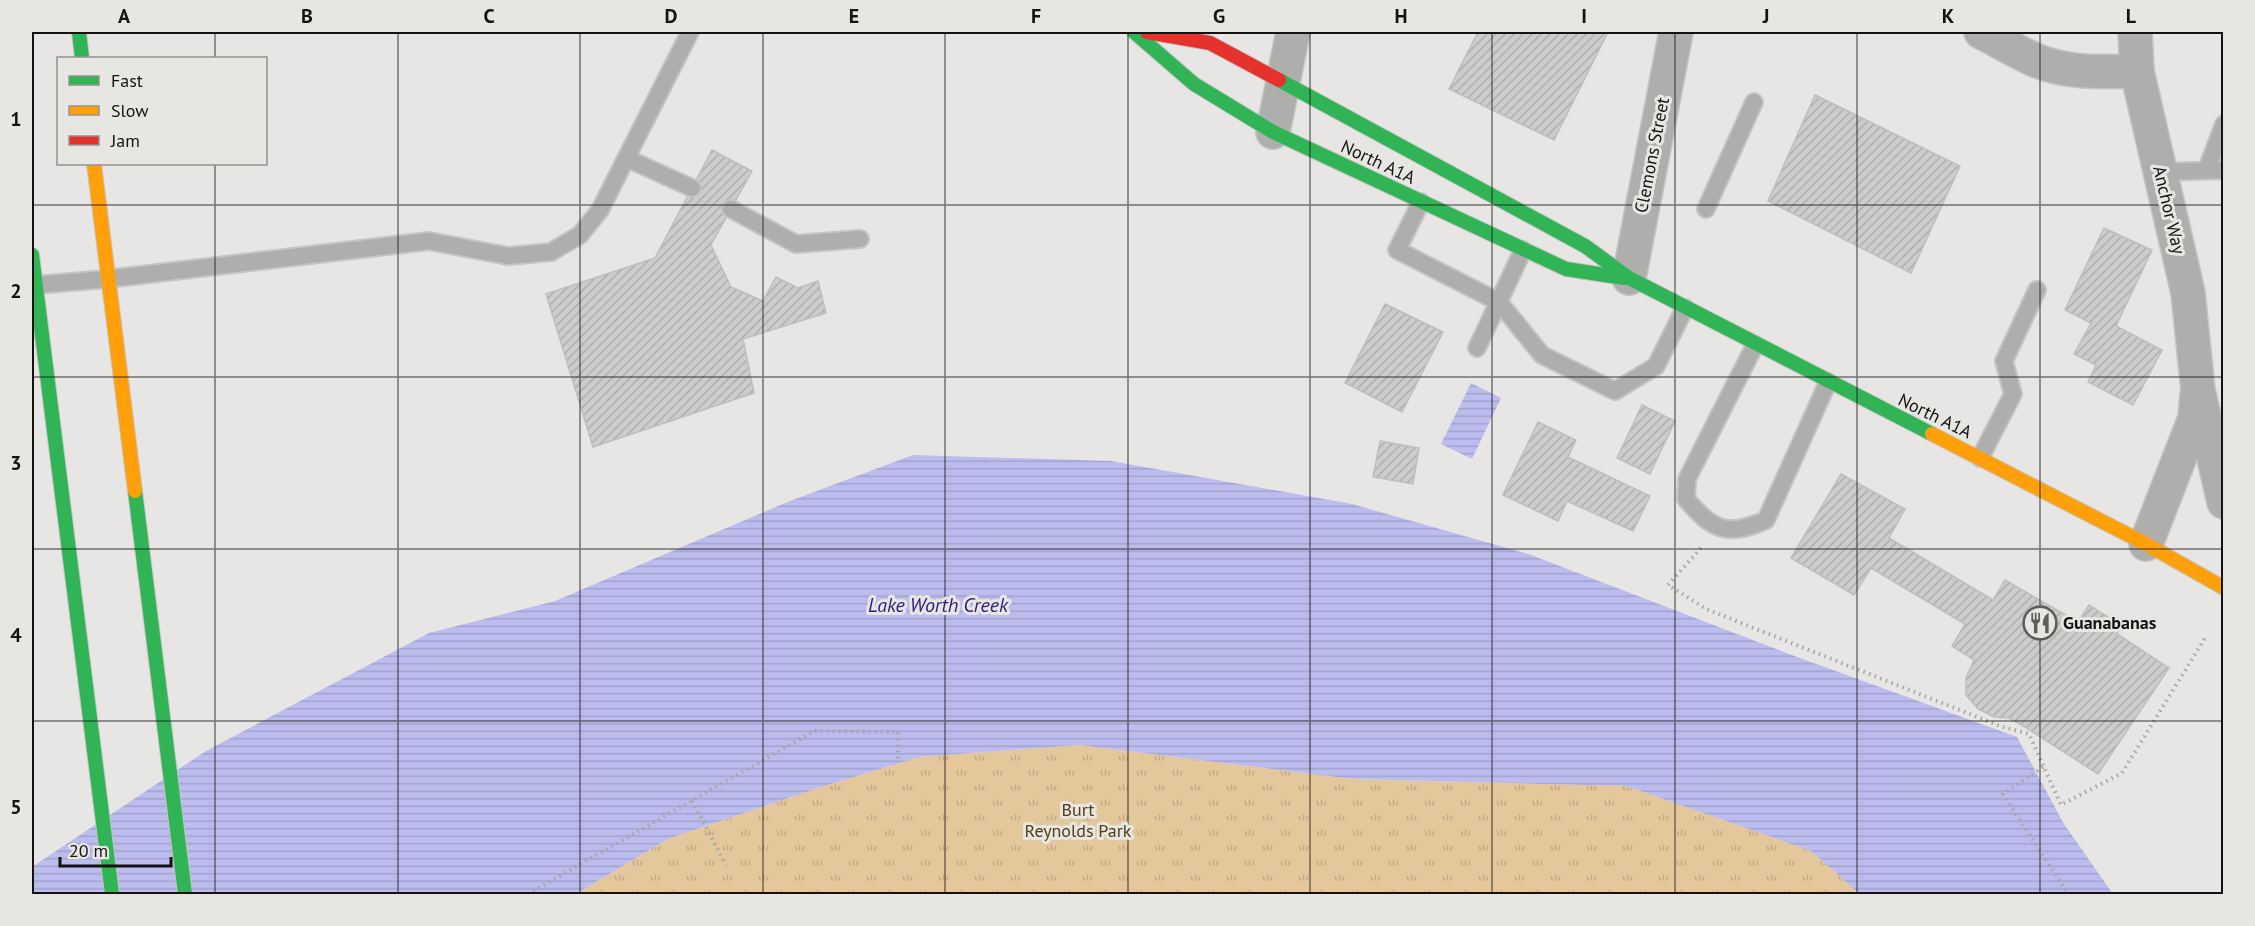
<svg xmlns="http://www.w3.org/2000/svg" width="2255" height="926" viewBox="0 0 2255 926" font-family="'PT Sans',sans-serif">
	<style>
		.park { fill: url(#park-tufts) }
		.water { fill: url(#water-rules) }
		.building { fill: url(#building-hatch); stroke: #bebebc; stroke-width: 1.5 }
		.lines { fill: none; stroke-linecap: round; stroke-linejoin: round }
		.lane-casing { stroke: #c4c4c3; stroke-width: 20 }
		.street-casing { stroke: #c4c4c3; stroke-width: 36 }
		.fast-casing { stroke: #c4c4c3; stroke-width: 16 }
		.slow-casing { stroke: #c4c4c3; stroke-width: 16 }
		.jam-casing { stroke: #c4c4c3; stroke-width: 16 }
		.path { stroke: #a6a5a5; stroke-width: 4; stroke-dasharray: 1.5 4.5; stroke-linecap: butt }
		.lane { stroke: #aeaead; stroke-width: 16 }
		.street { stroke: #aeaead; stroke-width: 33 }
		.fast { stroke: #30b455; stroke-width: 14 }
		.slow { stroke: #ff9f0a; stroke-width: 14 }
		.jam { stroke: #e5322d; stroke-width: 14 }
		.grid { fill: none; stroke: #141312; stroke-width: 1.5; stroke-opacity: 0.55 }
		.labels { text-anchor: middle; stroke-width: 6; stroke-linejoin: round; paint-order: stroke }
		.street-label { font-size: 18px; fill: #141312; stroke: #e8e6e3 }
		.poi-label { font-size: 18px; font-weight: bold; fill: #141312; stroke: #e8e6e3; text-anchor: start }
		.park-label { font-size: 18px; fill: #543b15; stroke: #e8e6e3 }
		.water-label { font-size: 20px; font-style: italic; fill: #301b80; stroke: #e8e6e3 }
		.neatline { fill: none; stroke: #141312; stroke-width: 2 }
		.grid-label { font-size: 20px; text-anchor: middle; font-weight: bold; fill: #141312 }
	</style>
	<defs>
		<pattern id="park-tufts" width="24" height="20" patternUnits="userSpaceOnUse" patternTransform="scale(1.5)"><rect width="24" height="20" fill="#e5c79c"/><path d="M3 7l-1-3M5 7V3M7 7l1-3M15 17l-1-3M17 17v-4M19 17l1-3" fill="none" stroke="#c4aa85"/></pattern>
		<pattern id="water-rules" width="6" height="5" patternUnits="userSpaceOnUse" patternTransform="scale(1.5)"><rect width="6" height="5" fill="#bcbdee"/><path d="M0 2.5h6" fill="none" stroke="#a1a2cb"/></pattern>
		<pattern id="building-hatch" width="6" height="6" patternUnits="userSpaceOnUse" patternTransform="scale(1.5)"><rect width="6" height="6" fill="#cdccca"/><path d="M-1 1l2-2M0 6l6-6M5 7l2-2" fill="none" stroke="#afaeac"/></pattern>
	</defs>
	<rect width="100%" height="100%" fill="#e7e6e4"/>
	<path class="park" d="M1079,745l273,34 274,7 185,65 49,43h-1284l92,-55 147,-50 104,-32z"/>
	<path class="water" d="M1471,383l30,15 -29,61 -31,-15z
		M913,455l198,6 241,43 179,51 258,99 228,83 47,87 49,70h-253l-49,-43 -185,-65 -274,-7 -273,-34 -160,12 -104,32 -147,50 -92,55h-544v-27l174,-116 223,-118 126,-32 235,-100z"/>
	<path class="building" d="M1478,32h130l-54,108 -105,-51z
		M1815,95l145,71 -49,107 -143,-72z
		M712,150l40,21 -41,74 20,42 32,14 13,-24 22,11 20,-7 8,32 -83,26 11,54 -161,54 -47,-153 109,-36z
		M2104,228l48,22 -36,76 46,24 -29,55 -45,-23 8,-17 -22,-11 17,-31 -26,-13z
		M1385,304l58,28 -41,80 -57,-29z
		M1642,405l33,16 -25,53 -33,-16z
		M1538,422l38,18 -8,17 82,39 -17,35 -66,-30 -9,20 -55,-26z
		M1380,441l39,7 -6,36 -40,-7z
		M1841,474l64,35 -16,29 104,62 12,-20 73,42 11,-17 33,21 -5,8 52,34 -71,106 -73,-47 -16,-9 -15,-1 -16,-8 -12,-14v-17l8,-18 -22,-14 13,-22 -94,-56 -17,27 -63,-37z"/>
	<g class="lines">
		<defs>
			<path id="lane" d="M626,158l66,30
				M2207,169l17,-45
				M2160,172l64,-2
				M1421,202l-24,48 102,52 43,53 73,36 41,-25 29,-58
				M731,209l65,35 64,-5
				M1706,209l48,-107
				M35,285l72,-6 322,-38 79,15 43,-4 29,-17 20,-25 90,-178
				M1755,345l-68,134 -1,20c27,32 42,38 80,21l62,-138
				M1477,348l46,-98
				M1980,458l33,-64 -9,-33 33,-71"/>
			<path id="street" d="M1981,32c18,9 36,20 54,28 33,14 68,12 102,11
				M2135,32l2,39 51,222 10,97 26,112
				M1273,132l20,-100
				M1629,278l47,-246
				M2146,544l49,-126 2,-23"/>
			<path id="fast" d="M79,32l3,26
				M1134,32l60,52 79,48 293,137 58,9
				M1279,80l306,166 44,32 303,156
				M32,255l80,639
				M135,491l50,403"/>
			<path id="slow" d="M94,164l41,327
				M1932,434l214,110 78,44"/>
			<path id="jam" d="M1147,32l63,11 69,37"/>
		</defs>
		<use href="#lane" class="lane-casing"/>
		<use href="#street" class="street-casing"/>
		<use href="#fast" class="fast-casing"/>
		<use href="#slow" class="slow-casing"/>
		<use href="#jam" class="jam-casing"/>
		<path class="path" d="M1701,548l-33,37 38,24 294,117 29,8 32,71 61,-32 83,-135
			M2043,767l-40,27 65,100
			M692,801l34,64
			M528,894l286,-163 84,1v31"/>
		<use href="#lane" class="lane"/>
		<use href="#street" class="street"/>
		<use href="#fast" class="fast"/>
		<use href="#slow" class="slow"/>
		<use href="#jam" class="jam"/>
	</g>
	<path class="grid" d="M215,32v26M398,32v862M580,32v862M763,32v862M945,32v862M1128,32v862M1310,32v862M1492,32v862M1675,32v862M1857,32v862M2040,32v862M215,164v730M32,205h2192M32,377h2192M32,549h2192M32,721h2192"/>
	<defs>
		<symbol id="restaurant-ring" viewBox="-11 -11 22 22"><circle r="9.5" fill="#e8e6e3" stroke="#5e5d5c" stroke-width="1.5"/><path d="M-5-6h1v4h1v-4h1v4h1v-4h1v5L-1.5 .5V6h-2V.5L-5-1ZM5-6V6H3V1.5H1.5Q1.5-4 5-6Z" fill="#5e5d5c"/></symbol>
	</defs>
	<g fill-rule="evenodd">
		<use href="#restaurant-ring" x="2021" y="604" width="38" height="38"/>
	</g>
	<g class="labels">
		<g class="street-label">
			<text transform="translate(1652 155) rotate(-79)" y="6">Clemons Street</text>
			<text transform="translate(1378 162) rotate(25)" y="6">North A1A</text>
			<text transform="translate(2169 210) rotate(77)" y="6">Anchor Way</text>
			<text transform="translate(1935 416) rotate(26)" y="6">North A1A</text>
		</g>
		<g class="poi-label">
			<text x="2063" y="629">Guanabanas</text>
		</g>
		<g class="park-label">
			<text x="1078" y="816">Burt<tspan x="1078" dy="21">Reynolds Park</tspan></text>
		</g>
		<g class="water-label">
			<text x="938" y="612">Lake Worth Creek</text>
		</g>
	</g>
	<rect width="2255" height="926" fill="none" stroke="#e8e6e3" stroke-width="66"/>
	<rect x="57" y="57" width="210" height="108" fill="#e8e6e3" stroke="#93928f" stroke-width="1.5"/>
	<rect x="69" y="76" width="30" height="9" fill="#30b455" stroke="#93928f" stroke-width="1.5"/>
	<text x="111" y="87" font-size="18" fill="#141312">Fast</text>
	<rect x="69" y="106" width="30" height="9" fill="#ff9f0a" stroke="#93928f" stroke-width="1.5"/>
	<text x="111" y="117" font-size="18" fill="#141312">Slow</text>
	<rect x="69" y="136" width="30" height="9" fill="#e5322d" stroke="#93928f" stroke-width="1.5"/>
	<text x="111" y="147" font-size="18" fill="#141312">Jam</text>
	<path d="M60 857v9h111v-9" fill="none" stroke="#141312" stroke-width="3"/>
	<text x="69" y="857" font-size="18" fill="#141312" stroke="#e8e6e3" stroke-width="4.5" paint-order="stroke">20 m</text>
	<rect x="33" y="33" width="2189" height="860" class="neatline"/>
	<g class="grid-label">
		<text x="124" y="23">A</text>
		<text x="307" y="23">B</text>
		<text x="489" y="23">C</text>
		<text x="671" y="23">D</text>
		<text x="854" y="23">E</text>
		<text x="1036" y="23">F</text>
		<text x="1219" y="23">G</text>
		<text x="1401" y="23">H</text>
		<text x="1584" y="23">I</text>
		<text x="1766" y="23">J</text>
		<text x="1948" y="23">K</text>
		<text x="2131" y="23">L</text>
		<text x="16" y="126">1</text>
		<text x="16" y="298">2</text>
		<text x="16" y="470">3</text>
		<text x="16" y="642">4</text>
		<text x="16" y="814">5</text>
	</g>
</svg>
